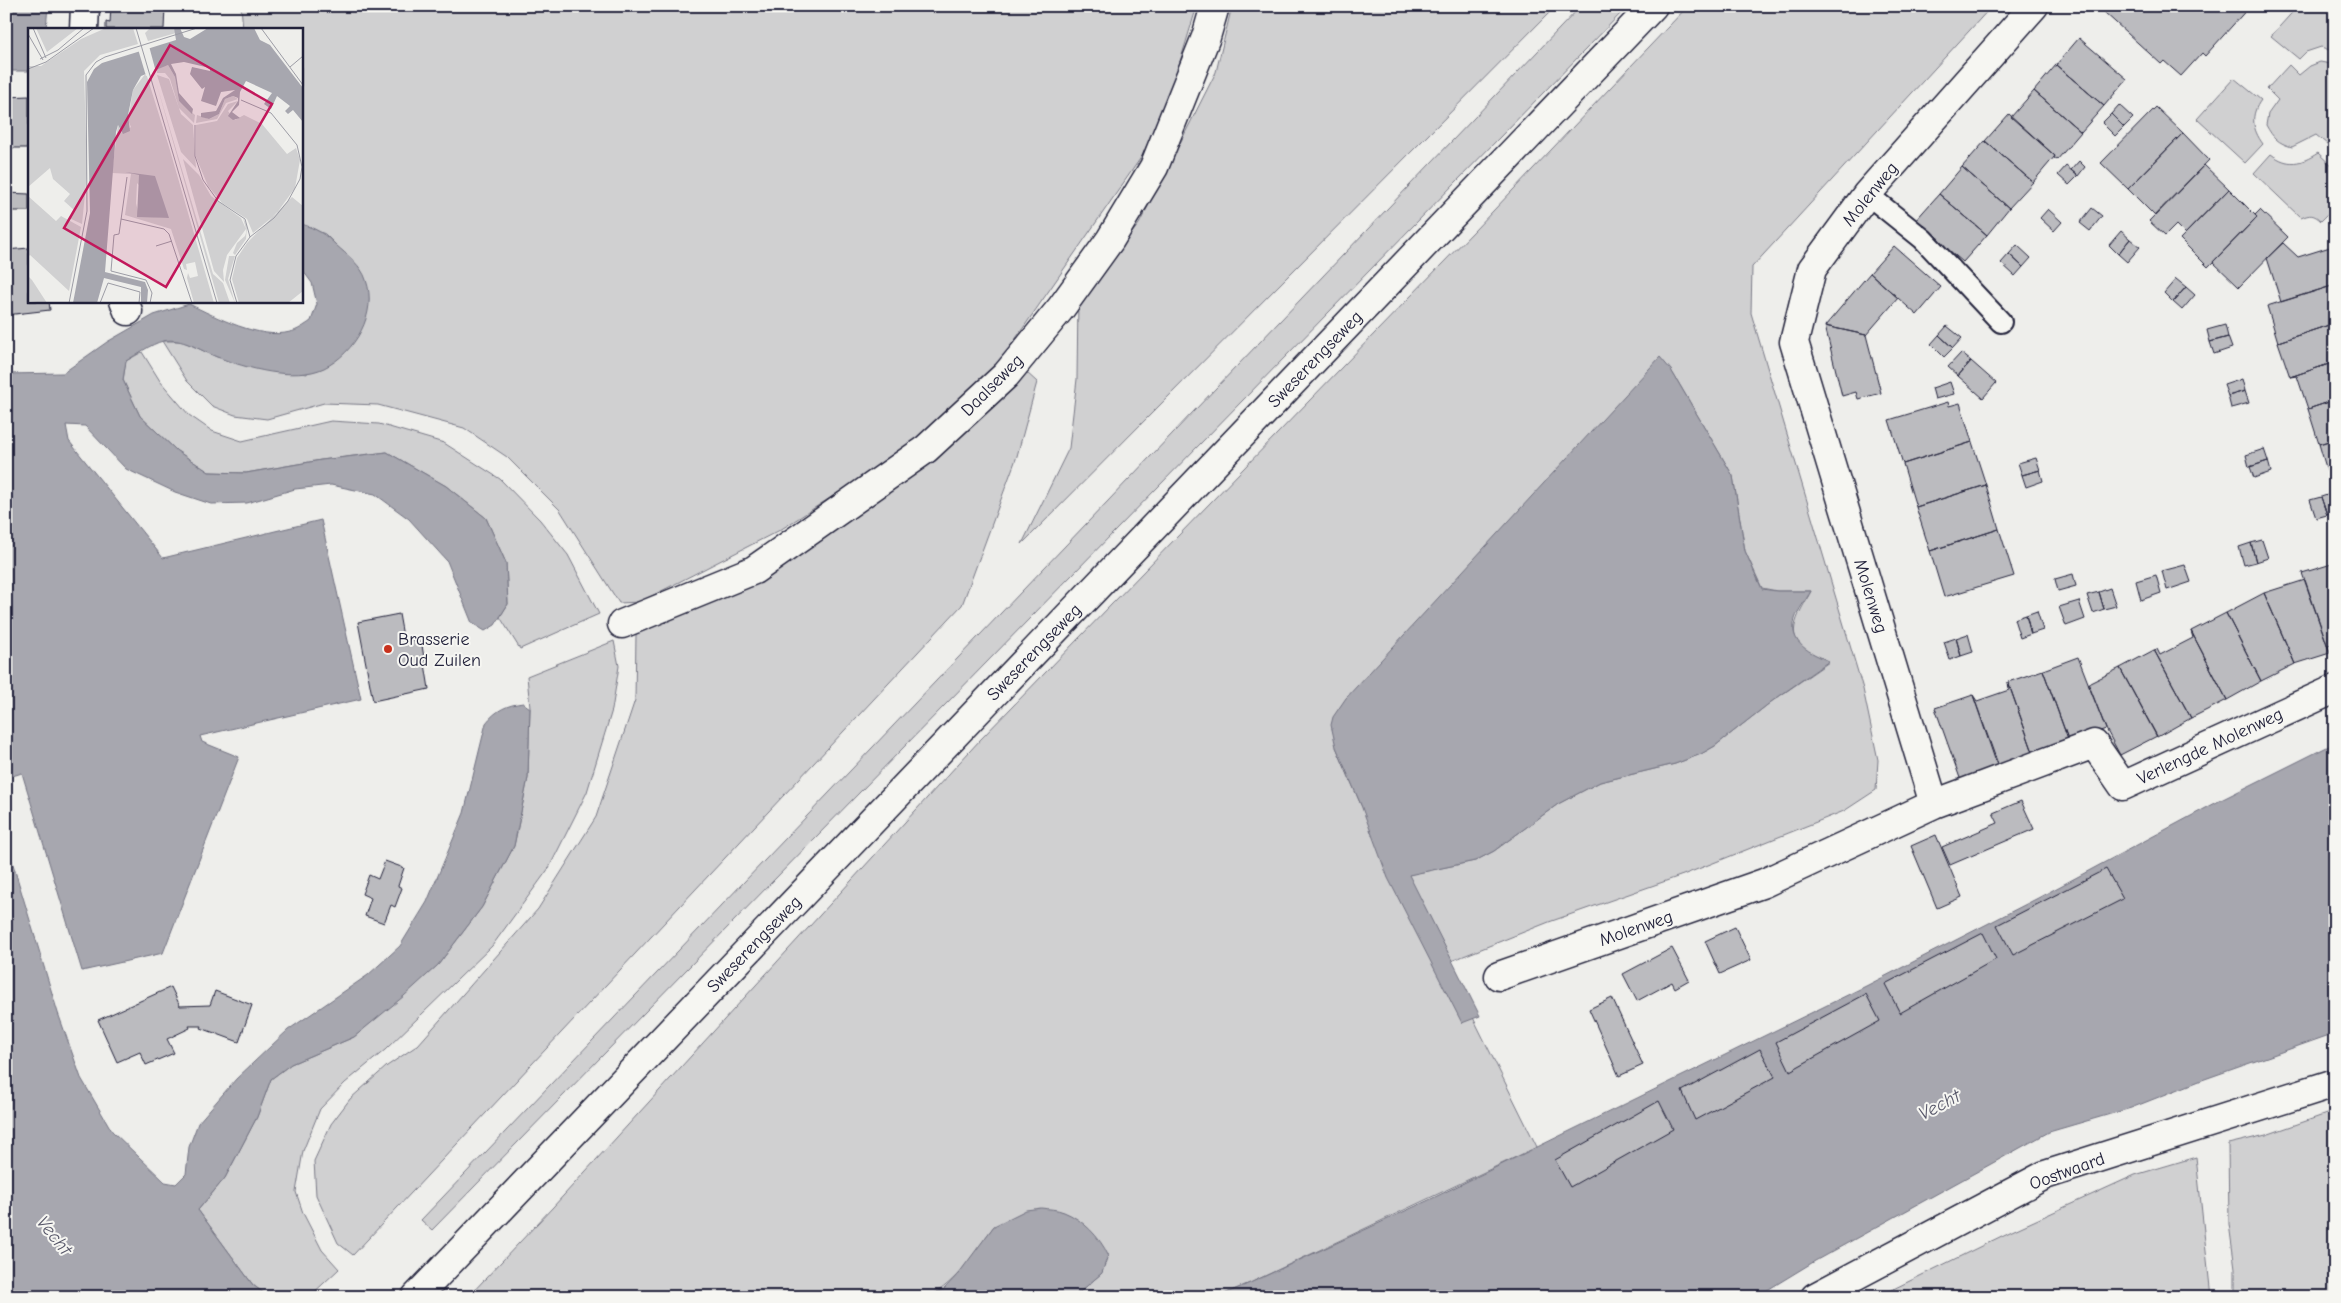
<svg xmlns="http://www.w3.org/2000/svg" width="2341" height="1303" viewBox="0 0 2341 1303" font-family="'Comic Neue',sans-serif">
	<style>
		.green { fill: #d0d0d1; stroke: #797986; fill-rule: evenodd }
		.water { fill: #a7a7af; stroke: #727281 }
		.building { fill: #bbbbbf; stroke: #22223b }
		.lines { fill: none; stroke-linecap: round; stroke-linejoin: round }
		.lane-casing { stroke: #22223b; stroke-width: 24 }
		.street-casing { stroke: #22223b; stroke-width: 31 }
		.secondary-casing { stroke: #22223b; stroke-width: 31 }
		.lane { stroke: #f6f6f2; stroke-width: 20 }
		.street { stroke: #f6f6f2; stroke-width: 28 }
		.secondary { stroke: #f6f6f2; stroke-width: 28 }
		.poi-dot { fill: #c8321e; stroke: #f6f6f2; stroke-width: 2 }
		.labels { text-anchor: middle; stroke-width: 4; stroke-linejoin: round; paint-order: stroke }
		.street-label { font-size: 18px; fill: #22223b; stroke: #f6f6f2 }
		.poi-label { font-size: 18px; fill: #22223b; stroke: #f6f6f2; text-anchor: start }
		.water-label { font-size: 19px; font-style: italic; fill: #575769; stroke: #f6f6f2 }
		.inset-road { fill: none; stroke: #9c9ca5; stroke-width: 1 }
		.view { fill: #c2185b; fill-opacity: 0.15; stroke: #c2185b; stroke-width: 2.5 }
		.inset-edge { fill: none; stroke: #22223b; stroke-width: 2.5 }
	</style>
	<rect width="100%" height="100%" fill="#eeeeeb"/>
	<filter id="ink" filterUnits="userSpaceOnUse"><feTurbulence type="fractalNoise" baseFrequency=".02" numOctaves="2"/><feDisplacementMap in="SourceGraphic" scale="10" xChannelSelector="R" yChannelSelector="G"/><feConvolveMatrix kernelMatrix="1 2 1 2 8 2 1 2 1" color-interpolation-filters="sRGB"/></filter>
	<g filter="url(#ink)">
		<path class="green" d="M241,6h956l-26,85 -29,65 -141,204 -73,71 -70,49 -78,50 -140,72 -21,1 -59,-93 -53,-53 -43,-29 -86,-23 -54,-2 -57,16 -32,-4 -23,-9 -25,-25 -25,-40h20l35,16 90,17 28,-130 -10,-10 -24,-10v-195h-58z
			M1232,6h324l-534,538 47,-96 8,-69 1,-79 61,-76 77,-152z
			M1581,6h47l-1196,1224 -11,-10z
			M1688,6h304l-240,261 -1,46 112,376 15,71 -2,30 -32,21 -161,64 -134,47 -103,41 91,184 -287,136 -33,14h-143l28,-24 -108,-47c-20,27 -36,56 -66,71h-460l85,-90 427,-467 494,-509zM1671,370l62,106 12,75 17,37 15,3h34c-9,19 -30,44 -4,60 7,4 15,7 22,11l-58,40 -56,44 -14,8 -26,10 -75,18 -42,22 -64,47 -19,10 -73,15 -41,-71 -25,-58z
			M2298,6h37v46l-14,-5 -15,5 -7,7 -28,-23z
			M2320,62l11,2 4,3v69l-8,8 -11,-9 -24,12c-14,-4 -19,-9 -26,-22l2,-11 10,-14 -11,-11 22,-24 10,10 11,-9z
			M2234,78l27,22c-11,15 -9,29 2,44l-18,19 -48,-44z
			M2318,153l17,16v38l-14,14c-7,-7 -11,-7 -20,-3l-47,-45 17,-19c17,13 30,10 47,-1z
			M142,352l18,29 29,34 23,16 30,10 89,-20 48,3 65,19 56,36 40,41 28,35 31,59 -79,35 -20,-32 8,-13 -2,-41 -20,-45 -40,-32 -59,-34 -66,8 -75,13 -37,-1 -32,-21 -37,-35 -17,-36 3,-19z
			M1026,372l11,10 -20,74 -55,149 -609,650 -15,-12 -22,-48 -2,-34 17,-37 19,-25 37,-33 31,-21 120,-136 58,-92 39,-117 1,-66 140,-65z
			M614,641l5,25 -7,44 -25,82 -38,76 -57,78 -107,104 -40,33 -25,26 -17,42 -7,41 7,21 19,37 17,19 -30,28h-40l-16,-12 -55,-75 27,-32 32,-61 14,-38 20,-15 63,-27 84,-72 44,-58 32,-61 14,-68 2,-70 -3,-32z
			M2335,1111v186h-100v-29l-6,-44 -1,-80 38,-9z
			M2196,1157l15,140h-334l135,-66 123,-56z"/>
		<path class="water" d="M6,6h42l-2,23h-17v42h-23z
			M301,224c15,4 25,11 35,21 11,10 26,21 30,35 12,33 -11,73 -42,88 -30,14 -78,0 -107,-11 -18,-7 -35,-20 -54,-16 -12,3 -27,14 -37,20l-3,19 17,36 37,35 32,21 37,1 75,-13 66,-8 59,34 40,32 20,45 2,41 -13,21 -10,6 -13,-8 -25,-62 -38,-42 -34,-25 -44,-9 -36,4 -48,14 -36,1 -36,-12 -49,-23 -41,-43 -19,-1 3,16 94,117 158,-38 40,179 -161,37 2,6 37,15 -76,196 -81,18 -60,-198 -16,5v-404l57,-1 44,-31 47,-27 35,-11c27,13 71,36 101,28 7,-1 15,-7 21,-11l6,-17 -5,-21 -11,-15z
			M1660,357l11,13 62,106 12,75 17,38 15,2h34c-5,9 -13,19 -16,28 -7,25 16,34 34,42l-58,41 -56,44 -14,8 -26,10 -75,18 -42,22 -64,47 -19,10 -66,14 71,141 -18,7 -74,-145 -27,-73 -25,-58 -5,-22 2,-8 13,-19z
			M523,703l7,5 -2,70 -14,68 -32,61 -44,58 -34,31 -50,41 -63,27 -20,15 -14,38 -32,61 -27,32 55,75 16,12h-263v-456l52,172 23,65 31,53 53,51 11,2 10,-10 3,-27 9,-24 38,-44 52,-49 80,-55 32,-29 27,-44 37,-89 22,-90c10,-13 21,-18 37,-20z
			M2335,743v290l-133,47 -71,28 -82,24 -234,129 -59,36h-539l33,-14 179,-83 437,-214 172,-88 181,-97z
			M1041,1208c7,1 16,1 23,4 18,7 36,25 44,43l-6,18 -28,24h-146l16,-8 15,-16 35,-47 32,-16z"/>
		<path class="building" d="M111,6h54l-1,23h-58v-7l4,1z
			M2110,6h140l-45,50 -3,-3 -21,23 -17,-15 -3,3 -57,-52z
			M2079,38l48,41 -23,27 -48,-41z
			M2056,65l48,41 -23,26 -47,-41z
			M2034,91l47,41 -24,28 -3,-2 1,-2 -44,-39z
			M29,96v52h-23v-51z
			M2119,105l14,13 -9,9 -13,-13z
			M2156,107l27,26 -55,56 -27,-26z
			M2009,114l46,42 -22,26 -48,-41z
			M2111,114l13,13 -9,9 -13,-13z
			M2183,133l26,27 -54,56 -27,-27z
			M1985,141l48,41 -24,26 -47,-41z
			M2079,161l6,6 -7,9 -7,-6z
			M2204,165l25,24 -44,45 -9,-9 -11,11 -16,-15z
			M2066,166l12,10 -9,9 -11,-10z
			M1962,167l47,41 -22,27 -48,-41z
			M2229,189l28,28 -49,50 -28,-28z
			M6,193l23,1v17h-23z
			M1939,194l48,41 -24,27 -48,-41z
			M2092,208l10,8 -12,15 -10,-8z
			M2048,209l14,13 -8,9 -14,-13z
			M2260,210l28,27 -49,50 -26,-25 44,-45 -2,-2z
			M2121,231l9,8 -12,15 -9,-9z
			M2130,239l10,8 -13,15 -9,-8z
			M2283,243l15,14 32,-10 5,16v22l-54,17 -14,-44z
			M2017,245l14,13 -8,9 -14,-13z
			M1894,246l47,41 -24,28 -47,-42z
			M29,248v53h20l1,9 -44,5v-65z
			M2009,254l14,13 -8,9 -14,-13z
			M1870,273l28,25 -32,37 -41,-9z
			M2176,279l10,8 -13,15 -9,-9z
			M2335,285v38l-57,19 -11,-36z
			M2186,287l9,8 -13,15 -9,-8z
			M2335,323v39l-45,15 -12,-35z
			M2225,325l3,12 -18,5 -3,-12z
			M1825,326l41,9 15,58 -23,6 -2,-7 -14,4z
			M1947,326l15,12 -9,10 -14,-13z
			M1939,335l14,13 -9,9 -13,-13z
			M2228,337l4,11 -18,6 -4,-12z
			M1961,353l10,8 -13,15 -10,-9z
			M1971,361l25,22 -13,15 -25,-22z
			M2335,362v38l-27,9 -11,-33 -7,1z
			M2242,379l3,12 -17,5 -4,-11z
			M1950,382l4,12 -19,5 -3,-11z
			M2245,391l4,12 -18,5 -3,-12z
			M2335,400v39l-16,5 -11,-35z
			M1948,402l1,4 11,-3 12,39 -69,22 -14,-44z
			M2335,439v41l-5,1 -11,-37z
			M1972,442l14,43 -70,22 -13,-43z
			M2264,449l4,12 -19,6 -3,-12z
			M2036,458l4,12 -18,5 -4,-12z
			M2268,461l3,11 -17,6 -4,-11z
			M2040,470l3,11 -17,6 -4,-12z
			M1986,485l13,44 -69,22 -14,-44z
			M2333,493l2,19 -8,3 -6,-18z
			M2321,497l6,18 -11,3 -6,-18z
			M1999,529l15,47 -70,21 -14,-46z
			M2262,540l6,18 -12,4 -5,-19z
			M2251,543l5,19 -12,3 -5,-18z
			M2335,563v80l-7,2 2,8 -28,-80z
			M2185,565l6,17 -24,8 -5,-19z
			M2073,574l3,12 -18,5 -3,-12z
			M2156,575l5,18 -20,7 -5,-19z
			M2305,580l25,73 -35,11 -31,-71z
			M2110,588l6,18 -12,3 -5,-17z
			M2099,592l5,17 -11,4 -6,-18z
			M2264,593l31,71 -34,17 -35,-68z
			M2079,601l6,18 -19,7 -7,-19z
			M2037,611l6,19 -12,4 -5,-19z
			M2226,613l35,68 -34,19 -36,-69z
			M399,614l5,28 17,-3 8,50 -56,12 -15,-79z
			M2026,615l5,19 -11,4 -6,-19z
			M2191,631l36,69 -36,18 -37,-68 3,-1 3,6 33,-17z
			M1968,634l5,18 -12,4 -5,-18z
			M1956,638l5,18 -11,4 -6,-18z
			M2154,650l37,68 -34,19 -37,-69z
			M2078,657l28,72 -37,13 -26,-72z
			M2120,668l37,68 -37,19 -14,-26 -18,-45z
			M2043,670l26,72 -35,13 -26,-73z
			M2008,682l26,73 -36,13 -25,-73 4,6 32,-11z
			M1973,695l26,72 -38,14 -26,-73z
			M2021,801l13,28 -84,36 -8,-18 56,-24 -5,-10z
			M1936,835l26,62 -25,11 -26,-62z
			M385,861l19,7 -6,18 4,2 -7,19 -4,-2 -7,18 -19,-7 6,-18 -9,-4 7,-19 9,4z
			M2106,869l17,30 -110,56 -16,-30z
			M1735,927l16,33 -31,14 -15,-33z
			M1983,933l13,26 -96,54 -15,-29z
			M1672,948l17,32 -14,8 -3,-6 -35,19 -14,-27z
			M171,987l9,19 30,-1 5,-14 37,14 -13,37 -38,-14 1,-2h-13l1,2 -23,11 7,14 -28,12 -6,-13 -23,10 -19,-42z
			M1866,994l14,27 -90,50 -14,-29z
			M1612,998l31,67 -24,11 -30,-67z
			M1760,1049l15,28 -80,43 -13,-29z
			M1659,1101l14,28 -103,58 -15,-27z"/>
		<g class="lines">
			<defs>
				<path id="lane" d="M1867,194l56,45 78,83"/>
				<path id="street" d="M84,29l1,-23
					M124,301l4,10
					M622,624l132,-54 172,-121 80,-74 55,-67 49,-68 44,-73 52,-130 9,-31
					M1934,804l-140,-462 18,-73 55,-75 167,-188
					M1499,976l265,-93 170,-79 160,-60 29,42 212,-97
					M1815,1297l230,-122 290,-92"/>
				<path id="secondary" d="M416,1297l1237,-1291"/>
			</defs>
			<use href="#lane" class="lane-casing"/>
			<use href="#street" class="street-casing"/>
			<use href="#secondary" class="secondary-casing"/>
			<use href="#lane" class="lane"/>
			<use href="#street" class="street"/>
			<use href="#secondary" class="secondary"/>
		</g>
	</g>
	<circle class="poi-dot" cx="388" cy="649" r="5"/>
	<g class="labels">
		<g class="street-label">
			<text transform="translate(1870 194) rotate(-51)" y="6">Molenweg</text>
			<text transform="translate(1315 359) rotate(-46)" y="6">Sweserengseweg</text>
			<text transform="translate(992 385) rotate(-45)" y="6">Daalseweg</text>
			<text transform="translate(1871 596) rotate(73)" y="6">Molenweg</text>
			<text transform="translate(1034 652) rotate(-46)" y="6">Sweserengseweg</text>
			<text transform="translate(2210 746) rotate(-25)" y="6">Verlengde Molenweg</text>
			<text transform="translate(1636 928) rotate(-19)" y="6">Molenweg</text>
			<text transform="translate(754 944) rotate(-46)" y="6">Sweserengseweg</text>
			<text transform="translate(2067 1171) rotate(-20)" y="6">Oostwaard</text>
		</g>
		<g class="poi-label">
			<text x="398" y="645">Brasserie<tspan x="398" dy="21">Oud Zuilen</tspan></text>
		</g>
		<g class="water-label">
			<text transform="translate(1939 1104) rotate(-28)" y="7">Vecht</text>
			<text transform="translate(55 1235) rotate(51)" y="7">Vecht</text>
		</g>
	</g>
	<g transform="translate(28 28)">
		<rect width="275" height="275" fill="#eeeeeb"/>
		<path d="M8,0h42l-31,24zM78,0h27l5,16 -38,11 -16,16 3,103 -5,50 -13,-6 5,-8 -10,-9 6,-7 -17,-15 -3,-11 -22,19v-121h13l40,-27zM122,0h24l2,5 -28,8 -3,-8zM140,37l7,12 4,24 16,14 -1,8 -15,-15 -9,-29 -5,-6h-8v-6zM118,45l23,74 45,156h-20l-7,-25 1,-5 2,5 8,-2 -3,-14 -9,2 1,6 -3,-1 -13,-40 -46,-14 6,-41 -19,-1 6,-48 4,8 9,-6 -3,-7 5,-30zM109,155l31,35 -29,-2 -3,-13zM129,47l12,4 12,35 12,11 3,43 -15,-16zM128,54l57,192 10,9 7,20h-11zM205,68l5,3 -12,4 -9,16 -21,4 1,-8 12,4 10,-5 6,-15zM210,73l-10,10 7,9 9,-5 18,9 25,30 9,-6 4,12 -5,28 -19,26 -23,19 -6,-14 -25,-16 -14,-17 -12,-29v-32l21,-4 11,-17zM155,131l16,16 12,21 30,22 5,11 -3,-11 4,7 -1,14 -11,16 -2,-2 4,-10 8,-7 1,-3v-4l-19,26 -4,15 1,12 -10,-11zM0,168l28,25 5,-5 20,11 -12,64 -39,-36 -2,2zM264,169l11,9v85l-15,12h-49l-7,-24 5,-21 10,-15zM201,228h6l-7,23 7,24 -10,-23zM0,248l4,4 15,23 -19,-2z" fill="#d0d0d1" fill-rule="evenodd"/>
		<path d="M146,0h6l4,9 6,2 18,-11h46l6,12 10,5 33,43v34l-10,-12 -5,4 -3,-3 5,-5 -13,-10 -6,13 -7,-5 8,-11 -26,-12 -6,11 -1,13 -7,7 8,6 -7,2 -5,-4 10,-15v-3l-5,-2 -8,3 -6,15 -10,5 -8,-2v-4l15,-2 7,-13 12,-8 -14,2 -5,14 -15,-5 4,-14 -3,2 -12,-15 2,-7 18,4v-3l-26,-6 -13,2 5,10 3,19 14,16 -1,5 -13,-13 -4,-24 -7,-12 -27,11 -8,14 -5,25 2,16 -7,3 -5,-9 -2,7 -11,140 40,10 3,8 -1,13h-6v-16l-37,-9 -7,25h-24l17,-90 -3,-131 7,-13 8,-6 74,-23zM97,144l30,4 14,42 -32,-1 2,-42z" fill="#a7a7af"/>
		<path d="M121,18l7,26 -10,4 -8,-27z" fill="#eeeeeb"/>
		<path class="inset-road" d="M5,0l13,30M108,0l81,275M233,0l42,57M0,6l15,26M12,31l18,-9 26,-22M18,34l48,-34M262,39l13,-11M0,41l18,-7M167,97v31l8,24 15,21 27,18 5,18M99,149l-8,57 -5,1 -3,36 35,9 6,13 -2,10M93,191l43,10 5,5 23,69M128,218l16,-5M41,275l18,-92 -1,-136 10,-13 9,-5 92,-29M72,275l8,-20 32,9 -1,11M209,275l-7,-23 6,-24 14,-19 24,-19 14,-17 12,-22 2,-12 -5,-22 -26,-32 -30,-13"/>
		<path class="view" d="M142,17l102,59 -106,183 -102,-59z"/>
		<rect width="275" height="275" class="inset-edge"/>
	</g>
	<rect width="2341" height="1303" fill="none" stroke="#f6f6f2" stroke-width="25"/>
	<rect x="12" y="12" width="2316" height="1278" fill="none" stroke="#22223b" stroke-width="2" filter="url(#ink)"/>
</svg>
